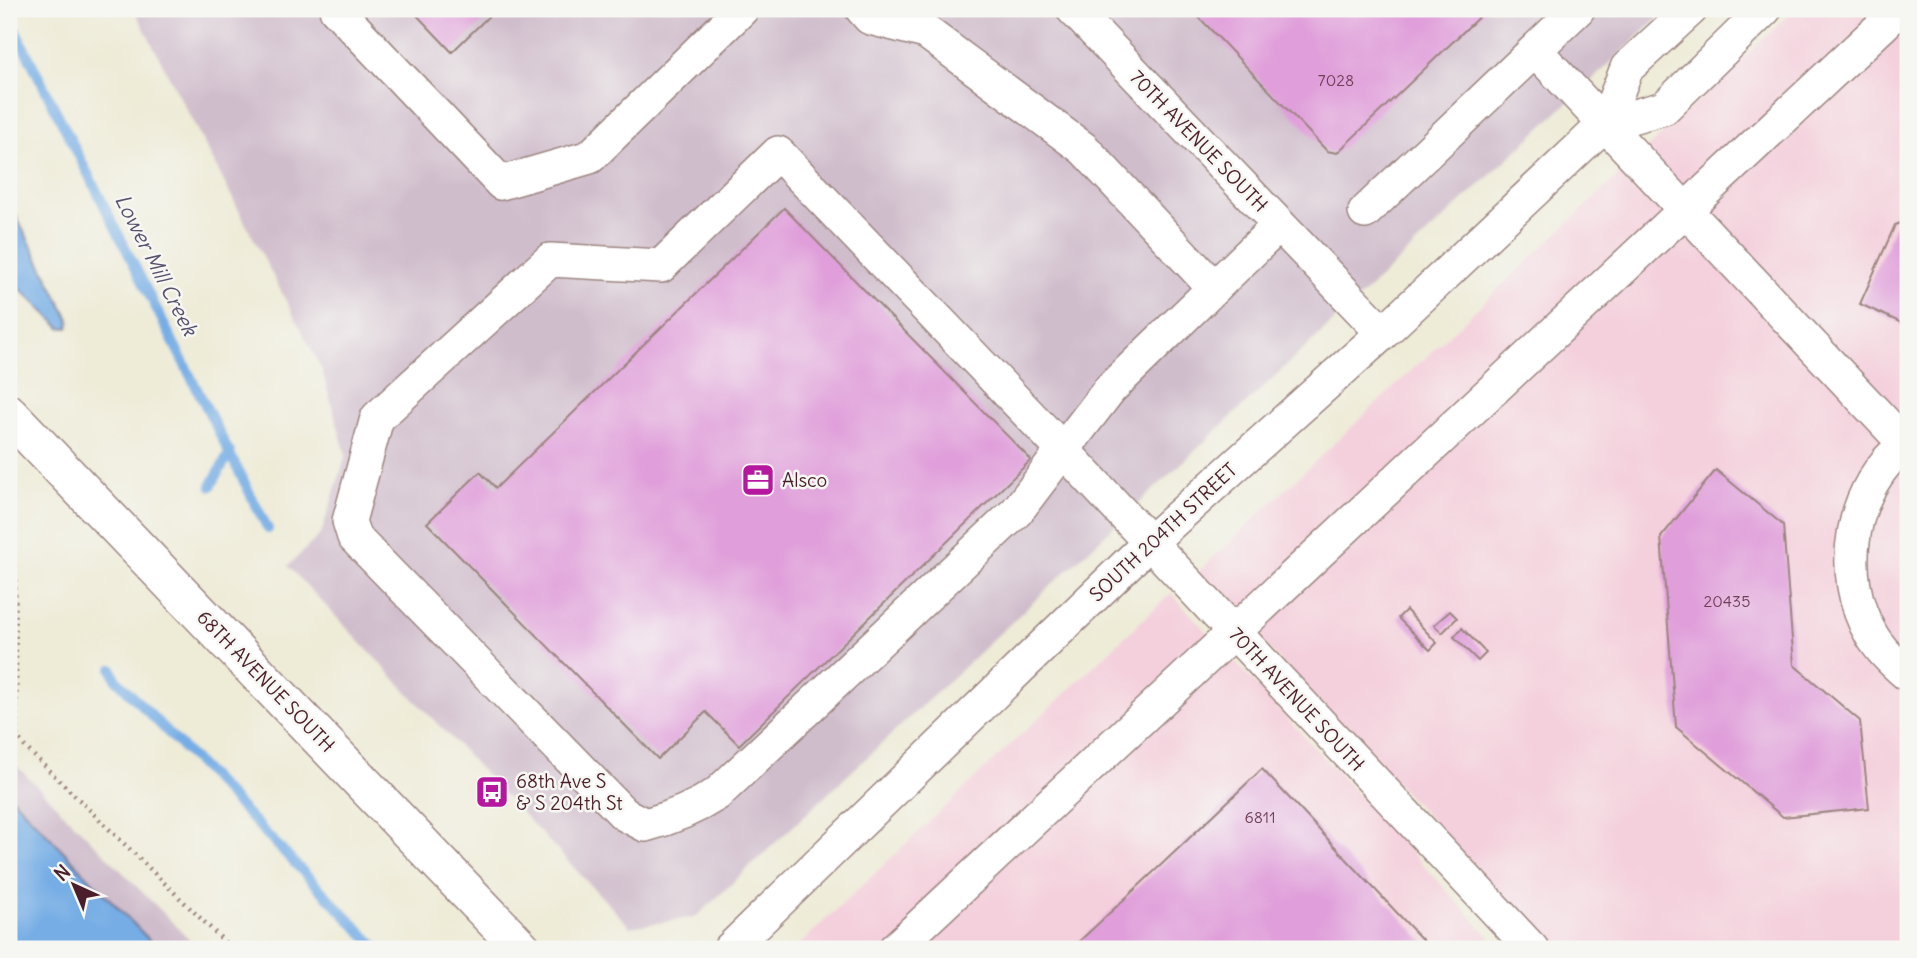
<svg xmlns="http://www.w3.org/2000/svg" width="1917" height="958" viewBox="0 0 1917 958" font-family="Delius,sans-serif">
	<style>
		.built { fill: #f4cfdc }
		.industrial { fill: #d0bdcc }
		.water { fill: #76ade5; stroke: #606688; stroke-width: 2 }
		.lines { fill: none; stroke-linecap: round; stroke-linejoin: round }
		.stream { stroke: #76ade5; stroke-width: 10 }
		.building { fill: #e09fda }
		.minor-casing { stroke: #9c8581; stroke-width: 36 }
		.major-casing { stroke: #9c8581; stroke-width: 41 }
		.path { stroke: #9c8581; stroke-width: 4.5; stroke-dasharray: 2 5; stroke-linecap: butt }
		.minor { stroke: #fff; stroke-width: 33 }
		.major { stroke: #fff; stroke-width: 38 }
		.labels { text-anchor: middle; stroke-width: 5; stroke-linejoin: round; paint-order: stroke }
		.number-label { font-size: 16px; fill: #703f57 }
		.street-label { font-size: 19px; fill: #4a1f2b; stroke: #f6f6f2 }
		.poi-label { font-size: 19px; fill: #4a1f2b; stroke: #f6f6f2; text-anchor: start }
		.water-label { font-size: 21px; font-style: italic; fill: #59516c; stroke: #f6f6f2 }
	</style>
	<rect width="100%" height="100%" fill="#f6f6f2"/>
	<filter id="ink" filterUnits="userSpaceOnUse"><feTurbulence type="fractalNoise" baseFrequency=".0143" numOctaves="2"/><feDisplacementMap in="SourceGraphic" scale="14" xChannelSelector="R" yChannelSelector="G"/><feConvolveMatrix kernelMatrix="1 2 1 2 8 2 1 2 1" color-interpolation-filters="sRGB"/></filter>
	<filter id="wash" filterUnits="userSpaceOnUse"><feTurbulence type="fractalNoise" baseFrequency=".00686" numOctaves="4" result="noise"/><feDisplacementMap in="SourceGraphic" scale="28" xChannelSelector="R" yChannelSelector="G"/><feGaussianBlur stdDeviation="1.57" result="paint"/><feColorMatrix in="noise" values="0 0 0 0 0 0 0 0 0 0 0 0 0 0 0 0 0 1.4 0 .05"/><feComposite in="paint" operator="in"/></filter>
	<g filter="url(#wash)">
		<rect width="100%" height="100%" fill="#eeebd7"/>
		<path class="built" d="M1795,9h113v940h-355l-356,-376z
			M1171,593l330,356h-706z"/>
		<path class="industrial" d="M134,9h1534l-972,908 -66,10 -342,-361 33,-32 25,-79 -24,-85z
			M9,758l190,191h-190z"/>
		<path class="water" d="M9,202l61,119 -2,7h-7l-52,-50z
			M9,795l149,154h-149z"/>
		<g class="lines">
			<path class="stream" d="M9,18l259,511
				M211,486l19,-34
				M112,669l4,10 262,270"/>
		</g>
		<g id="blocks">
			<path class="building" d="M411,9h85l-44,43z
				M1191,9h296l-150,144 -10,-2z
				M784,208l247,252 -292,285 -33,-33 -48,47 -231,-236 53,-51 16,16z
				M1908,220v106l-48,-22 35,-79z
				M1716,470l67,55 11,140 66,56 9,87 -86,9 -107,-90 -15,-190z
				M1406,610l31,33 -7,7 -32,-32z
				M1450,611l7,7 -15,15 -8,-8z
				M1462,628l24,25 -8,8 -24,-24z
				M1262,769l169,180h-360l90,-84z"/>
		</g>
	</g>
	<g filter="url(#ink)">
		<use href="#blocks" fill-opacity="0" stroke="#9c8581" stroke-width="2"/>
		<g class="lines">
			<defs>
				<path id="minor" d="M336,9l165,174 89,-26 152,-148
					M862,9l8,9 56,14 158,117 130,139
					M1073,9l310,324
					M1535,50l370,394
					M1605,124l59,-16 101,-99
					M1365,212l213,-203
					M1279,225l-169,164 -47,61 -285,-297 -117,113 -111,-6 -173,158 -28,103 5,16 270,277 21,11c27,-7 49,-16 72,-31l300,-283 46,-61 469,499
					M1908,442c-58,43 -73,132 -36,194 9,15 23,28 36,39
					M730,949l420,-407 233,-209 222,-209 22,-56 64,-59
					M895,949l1005,-940"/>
				<path id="major" d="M9,414l513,535"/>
			</defs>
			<use href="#minor" class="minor-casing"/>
			<use href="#major" class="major-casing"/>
			<path class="path" d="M9,553l6,15 2,168 8,11 207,202"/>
			<use href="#minor" class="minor"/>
			<use href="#major" class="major"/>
		</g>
	</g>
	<defs>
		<symbol id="office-square" viewBox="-11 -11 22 22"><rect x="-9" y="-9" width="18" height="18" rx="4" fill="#b5179e" stroke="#f6f6f2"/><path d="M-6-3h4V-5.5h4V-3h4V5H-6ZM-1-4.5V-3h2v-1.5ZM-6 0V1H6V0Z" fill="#fff"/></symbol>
		<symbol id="bus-square" viewBox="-11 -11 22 22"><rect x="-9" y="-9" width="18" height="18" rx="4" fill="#b5179e" stroke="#f6f6f2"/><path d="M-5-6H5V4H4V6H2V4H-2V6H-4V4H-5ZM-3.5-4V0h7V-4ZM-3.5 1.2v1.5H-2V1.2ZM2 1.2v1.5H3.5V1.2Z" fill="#fff"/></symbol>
	</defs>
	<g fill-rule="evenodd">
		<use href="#office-square" x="739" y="461" width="38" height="38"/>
		<use href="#bus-square" x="473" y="773" width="38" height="38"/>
	</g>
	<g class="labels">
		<g class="number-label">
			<text x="1336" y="86">7028</text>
			<text x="1727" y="607">20435</text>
			<text x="1260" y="823">6811</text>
		</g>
		<g class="street-label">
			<text transform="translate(1199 141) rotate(46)" y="7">70TH AVENUE SOUTH</text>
			<text transform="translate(1163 532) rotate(-43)" y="7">SOUTH 204TH STREET</text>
			<text transform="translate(266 681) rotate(46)" y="7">68TH AVENUE SOUTH</text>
			<text transform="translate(1297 699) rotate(47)" y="7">70TH AVENUE SOUTH</text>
		</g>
		<g class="poi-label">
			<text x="782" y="487">Alsco</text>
			<text x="516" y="788">68th Ave S<tspan x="516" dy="22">&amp; S 204th St</tspan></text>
		</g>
		<g class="water-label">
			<text transform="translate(156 265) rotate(63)" y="7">Lower Mill Creek</text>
		</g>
	</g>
	<rect width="1917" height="958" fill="none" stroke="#f6f6f2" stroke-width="35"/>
	<g transform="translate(74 885) rotate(316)" stroke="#f6f6f2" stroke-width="5" paint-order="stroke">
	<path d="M0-5L12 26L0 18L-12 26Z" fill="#4a1f2b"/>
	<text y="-10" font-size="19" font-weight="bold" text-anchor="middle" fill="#4a1f2b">N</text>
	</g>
</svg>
